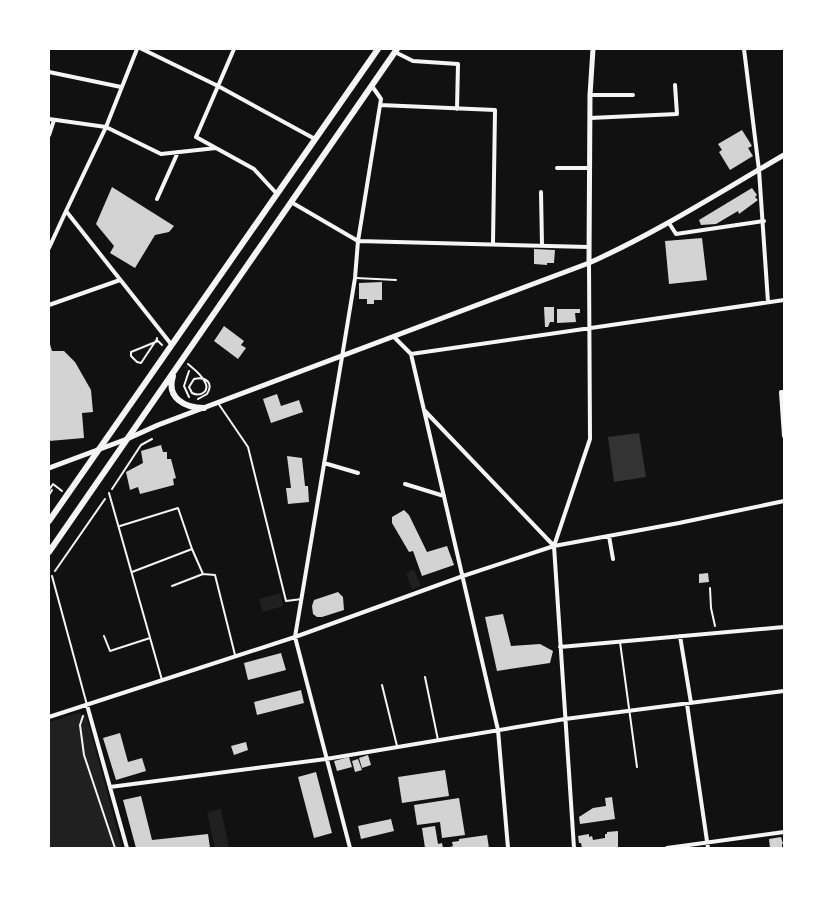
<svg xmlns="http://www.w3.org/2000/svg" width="833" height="897" viewBox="0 0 833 897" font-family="Helvetica,sans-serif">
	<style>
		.green { fill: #202020 }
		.water { fill: #333 }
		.building { fill: #d3d3d3 }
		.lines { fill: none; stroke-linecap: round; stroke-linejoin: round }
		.path { stroke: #f5f5f5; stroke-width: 2 }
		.service { stroke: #f5f5f5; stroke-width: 2 }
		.minor { stroke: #f5f5f5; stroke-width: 4 }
		.tertiary { stroke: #f5f5f5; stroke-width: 5 }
		.trunk { stroke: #f5f5f5; stroke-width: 6 }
	</style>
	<rect width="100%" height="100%" fill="#111"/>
	<path class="green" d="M414,570l7,16 -9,3 -6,-16z
		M280,593l3,13 -20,6 -4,-13z
		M78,713l8,2 36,133h-73v-126z
		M221,809l8,39h-14l-8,-36z"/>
	<path class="water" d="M639,433l7,44 -32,5 -6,-45z"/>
	<path class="building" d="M742,130l10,16 -4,2 5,8 -23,14 -11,-18 3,-2 -4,-6z
		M112,187l62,39 -5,6 -14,3 -20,33 -25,-15 4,-7 -18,-22z
		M752,188l5,7 -2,2 3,3 -19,14 -1,-3 -22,13 -15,1 -2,-5z
		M702,238l5,42 -38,4 -4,-43z
		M534,249l21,1 -1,13h-7v2l-13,-1z
		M382,282v18h-8v4h-7v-5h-8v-16z
		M544,307h10v15h-4l-2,5h-3z
		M557,309h23v4h-5l1,9 -19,1z
		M224,326l20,15 -3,4 5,3 -8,11 -24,-18z
		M49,341l3,10h12l11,11 16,28 2,22 -11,1 2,25 -35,3z
		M277,394l4,12 18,-6 4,12 -32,11 -8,-24z
		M161,445l2,7h4v7h4l5,19 -3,1 1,6 -34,9 -2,-7 -8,3 -4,-18 17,-9 -2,-12z
		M287,456l15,2 3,28h3l1,16 -21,2 -2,-16h5z
		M404,510l5,5 18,37 20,-6 7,19 -32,11 -9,-25 -4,1 -17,-29v-6z
		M708,573l1,9 -10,1v-9z
		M338,592l5,5 1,13 -22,7h-5l-4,-3 -1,-8 2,-6z
		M503,614l8,32 29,-2 13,7 -3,12 -53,8 -12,-54z
		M281,653l5,17 -38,10 -4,-17z
		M301,690l3,13 -47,12 -3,-13z
		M120,733l8,29 14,-4 4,13 -30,9 -13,-42z
		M246,742l2,8 -14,5 -3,-9z
		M368,755l3,10 -9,3 -3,-10z
		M349,757l3,10 -15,4 -3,-10z
		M358,759l4,11 -7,2 -3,-11z
		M445,770l4,26 -47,7 -4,-26z
		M316,772l16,61 -18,5 -16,-61z
		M141,796l11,44 56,-6 2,14h-74l-13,-48z
		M612,797l3,22 -35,5 -1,-7 14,-9 13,-2 -1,-8z
		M459,798l6,37 -23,3 -2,-16 -23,3 -3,-20z
		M391,819l3,12 -33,8 -3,-13z
		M435,826l3,18 4,-1 1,5h-18l-3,-20z
		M618,831v17h-36l-1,-5h-2l-1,-7 11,-2v3l3,-1 1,4 12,-2v-4h2v-2z
		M487,835l2,13h-42l6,-2 -1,-4 7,-1v-2z
		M781,837l2,7h-1v4h-12l-1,-9z"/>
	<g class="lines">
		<path class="path" d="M157,338v1l-16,24 -4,-1 -6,-6v-4l27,-11 4,4
			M188,364c6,5 14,11 17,18 5,10 -5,15 -13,11l-3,-6 5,-8c12,-3 20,4 13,15l-9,5
			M189,371l-5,15 5,11
			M112,489l29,-44 11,-6
			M49,490l4,-6 9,7
			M49,495l3,-5
			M55,571l50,-72
			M710,588l1,20 4,18
			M83,716l-3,9 4,30 31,93"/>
		<path class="service" d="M356,278l40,2
			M218,403l30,44 38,154 16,-2
			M109,493l53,187
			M120,526l58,-18 14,41 11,25 12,1 20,80
			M132,572l60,-23
			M52,576l35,129
			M172,586l31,-12
			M104,636l6,15 40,-13
			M620,642l17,125
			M425,677l13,63
			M382,685l15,61"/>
		<path class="minor" d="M142,49l76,37 97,53
			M234,49l-38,88 58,32 23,25
			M744,49l15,121 9,132
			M395,52l18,9 45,3 -1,45
			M49,72l72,15
			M590,95h43
			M380,105l115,5 -2,133
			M590,118l87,-4 -2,-29
			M49,119l57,8 55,27 55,-6
			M49,135l5,-15
			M557,168h32
			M541,192l1,53
			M157,199l21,-47
			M291,202l67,39 231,6
			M66,211l40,-84 31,-78
			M669,223l7,11 88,-13
			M49,248l17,-37 105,133
			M49,305l71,-25
			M394,337l17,17 373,-54
			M411,354l87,376 10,118
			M784,392h-3l3,44
			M424,410l130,136
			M324,463l34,10
			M405,484l39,12
			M609,536l4,23
			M680,636l11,67
			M560,647l224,-20
			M687,704l21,144
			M87,705l40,143
			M49,717l246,-80 168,-61 91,-30 125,-23 105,-22
			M110,787l216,-28 239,-40 219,-28
			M350,848l-55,-211 47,-280 13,-79 3,-37 23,-142 -9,-13
			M574,848l-20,-302 36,-107 -1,-176
			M667,848l117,-16"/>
		<path class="tertiary" d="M589,263l1,-168 3,-46
			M49,468l78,-29 31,-14 431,-162c69,-31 131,-71 195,-108"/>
		<path class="trunk" d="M173,376c-7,22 12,32 31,32
			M49,521l329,-472
			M49,552l348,-503"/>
	</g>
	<rect width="833" height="897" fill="none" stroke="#ffffff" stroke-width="100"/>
</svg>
